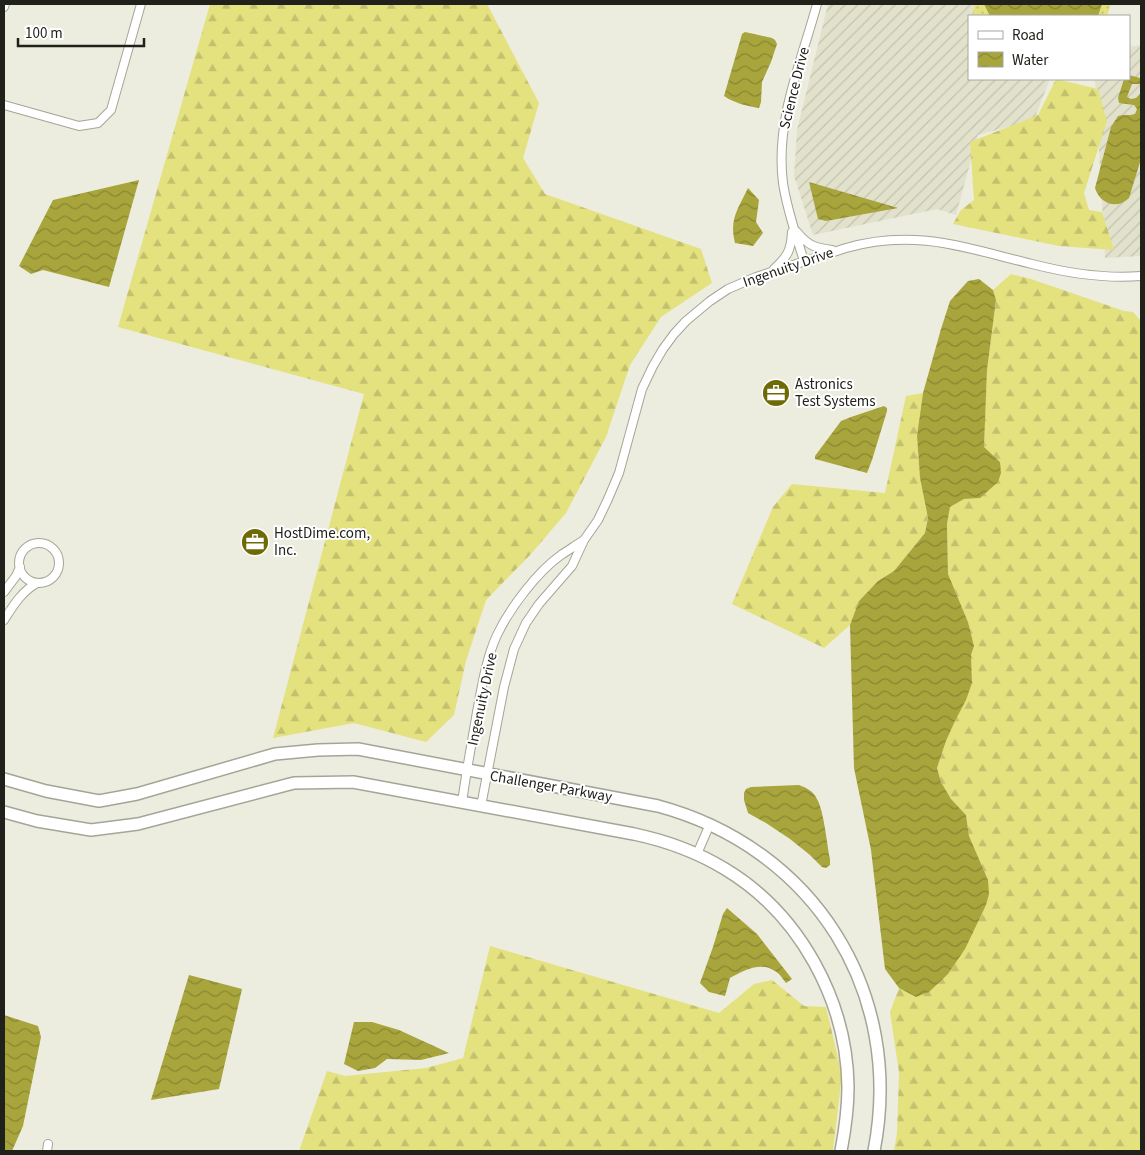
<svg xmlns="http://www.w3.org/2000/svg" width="1145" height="1155" viewBox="0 0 1145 1155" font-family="'Source Sans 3',sans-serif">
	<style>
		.industrial { fill: url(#industrial-furrows) }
		.forest { fill: url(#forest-firs) }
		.park { fill: url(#park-dots) }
		.water { fill: url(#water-waves) }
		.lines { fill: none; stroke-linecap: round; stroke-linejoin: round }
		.street-casing { stroke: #a5a597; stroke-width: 10 }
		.secondary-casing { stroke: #a5a597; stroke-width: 14 }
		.street { stroke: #fff; stroke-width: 8 }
		.secondary { stroke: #fff; stroke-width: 11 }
		.labels { text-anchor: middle; stroke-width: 4; stroke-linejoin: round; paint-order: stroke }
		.street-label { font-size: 15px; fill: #21211b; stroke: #fff }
		.poi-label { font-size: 15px; fill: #21211b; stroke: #fff; text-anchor: start }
	</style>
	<defs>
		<pattern id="industrial-furrows" width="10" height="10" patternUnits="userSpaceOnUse" patternTransform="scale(1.25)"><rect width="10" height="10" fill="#e2e2cc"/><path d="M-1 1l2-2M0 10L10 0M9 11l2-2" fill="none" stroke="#c2c2af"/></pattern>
		<pattern id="forest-firs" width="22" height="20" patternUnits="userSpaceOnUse" patternTransform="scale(1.25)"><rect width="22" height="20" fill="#e4e17f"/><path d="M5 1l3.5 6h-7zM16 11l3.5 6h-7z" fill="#c3c16d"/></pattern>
		<pattern id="park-dots" width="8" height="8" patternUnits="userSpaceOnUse" patternTransform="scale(1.25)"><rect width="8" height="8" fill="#e4e17f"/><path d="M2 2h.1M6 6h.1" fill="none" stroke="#c3c16d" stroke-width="1.8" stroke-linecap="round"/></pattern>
		<pattern id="water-waves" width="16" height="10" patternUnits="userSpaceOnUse" patternTransform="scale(1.25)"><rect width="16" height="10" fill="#a8a53c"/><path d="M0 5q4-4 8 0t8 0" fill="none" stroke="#888632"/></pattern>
	</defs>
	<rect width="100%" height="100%" fill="#ecedde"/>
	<path class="industrial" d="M828,4h157l4,12h-20v63h81l-16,41 -56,15 -22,80 -19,-6 -124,26 -19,-59 3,-46z
		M1141,45v211l-36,2 -10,-179h34v-32z"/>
	<path class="forest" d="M210,4h277l52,99 -16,55 22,36 156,55 11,34 -51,34 -31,48 -24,72 -40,76 -36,42 -44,45 -20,61 -12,54 -28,27 -72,-19 -81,15 91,-344 -246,-67z
		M1056,79l42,10 9,32 -23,72 5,17 13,2 12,38 -55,-4 -106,-22 8,-14 13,-10 -4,-58 68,-27z
		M1011,274l20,5 93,32 9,1 8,9v830h-247l3,-18 2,-61 -9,-60 9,-24 17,9 65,-84 5,-8 2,-25 -19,-44 -3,-21 -15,-16 -10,-17 -4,-14 9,-27 26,-58 -1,-28 3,-9 -6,-24 -20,-48 -1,-50 3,-17 14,-8 16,-1 20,-36 -16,-14 3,-78 9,-69 -3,-11z
		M923,393l-6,43 3,42 8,40 -3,15 -31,38 -16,10 -19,20 -9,24 -26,23 -92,-44 41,-97 19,-23 93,9 21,-97z
		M490,946l229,67 35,-29 18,-4 32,26 22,1 16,68 -9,76h-534l28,-80 18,5 81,-8 37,-10z"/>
	<path class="park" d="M975,4h136l-4,12h-135z"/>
	<path class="water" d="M984,4h118l-4,12h-108z
		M745,32l27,6 3,2 2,4 -6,18 -9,20 -1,20 -2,6c-12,-2 -25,-5 -35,-12l18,-62z
		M1129,75l11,3 1,1 -1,5h-8l-5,13 4,2 5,-1 5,-5v66l-12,39c-12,12 -29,6 -34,-10l16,-61 7,-11c6,-2 11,0 17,-2l2,-5 -3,-4 -15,-2 -1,-5 6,-19h5z
		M139,180l-30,107 -66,-17 -12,4 -12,-8 34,-66z
		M809,182l89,26 -72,13 -8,-2z
		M748,188l11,12 -3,22 7,11 -10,13 -18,-3c-6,-24 3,-34 13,-55z
		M979,279l14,11 3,10 -9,70 -3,77 16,15 1,11 -3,9 -18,16 -16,1 -14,8 -3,17 1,50 20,48 6,24 -3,9 1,28 -6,17 -11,21 -9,20 -9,27 4,14 10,17 15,16 3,21 19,44 1,14 -3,11 -21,44 -17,25 -19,18 -13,5 -17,-9 -14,-19 -14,-119 -17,-82 -4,-143 9,-24 19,-20 16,-10 31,-38 3,-15 -8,-40 -3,-42 6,-43 18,-64 9,-28 18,-20z
		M884,406l3,2v3l-15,49 -5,13 -52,-14v-3l26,-35 10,-4z
		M799,785c8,3 14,6 18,14 7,12 10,46 13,60v6l-4,3 -4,-1 -12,-12 -20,-16 -24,-16 -18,-10 -4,-13v-7l2,-4 5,-2z
		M727,908l30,26 35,45 -6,4c-3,-4 -7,-10 -11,-12 -15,-10 -32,0 -45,7l-5,18 -16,-4 -9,-9 13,-36 10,-33z
		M189,975l53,14 -23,100 -68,11z
		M4,1015l34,11 3,11 -18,89 -11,25h-8z
		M354,1022h18l27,8 50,23 -28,7 -34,-1 -12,9 -17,3 -14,-7z"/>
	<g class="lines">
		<defs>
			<path id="street" d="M4,7l1,-3
				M4,105l75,21 19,-3 13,-13 30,-106
				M797,232c11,14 19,16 35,18
				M804,261c-8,-26 -17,-51 -21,-78 -8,-62 18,-120 34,-179
				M774,269c14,-13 17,-19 18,-37
				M19 563a20 20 0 1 1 40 0a20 20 0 1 1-40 0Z
				M4,592l12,-16 4,-9
				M4,620c9,-14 18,-29 33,-37
				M462,803c4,-31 10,-61 15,-91 5,-26 9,-53 20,-77 13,-27 40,-63 64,-80 8,-5 15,-10 23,-15
				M481,806l23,-119 10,-38 12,-26 13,-19 33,-38 12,-26 14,-20 10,-21 11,-26 23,-84 11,-23 10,-17 11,-15 12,-13 24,-20 18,-12 28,-12 90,-29c68,-20 120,0 186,16 35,9 73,15 109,12
				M697,854l13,-30
				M47,1151l1,-7"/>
			<path id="secondary" d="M4,779l42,12 53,10 38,-7 138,-40 43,-4 40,-1 300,57c156,42 247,186 216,345
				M4,812l33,9 54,9 47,-6 156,-41 59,-1 281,52c33,7 63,18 91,35 75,45 122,132 123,218 0,22 -3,43 -7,64"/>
		</defs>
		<use href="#street" class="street-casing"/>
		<use href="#secondary" class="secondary-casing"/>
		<use href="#street" class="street"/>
		<use href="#secondary" class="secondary"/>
	</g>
	<defs>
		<symbol id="office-disc" viewBox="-11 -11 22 22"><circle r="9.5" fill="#6e6b06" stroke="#fff"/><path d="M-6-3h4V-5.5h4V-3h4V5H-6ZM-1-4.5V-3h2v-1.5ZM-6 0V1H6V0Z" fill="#fff"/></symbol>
	</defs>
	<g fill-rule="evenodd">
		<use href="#office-disc" x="760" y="377" width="32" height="32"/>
		<use href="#office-disc" x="239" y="526" width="32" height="32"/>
	</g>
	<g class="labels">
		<g class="street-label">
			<text transform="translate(794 88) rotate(-76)" y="5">Science Drive</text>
			<text transform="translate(788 267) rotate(-19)" y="5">Ingenuity Drive</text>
			<text transform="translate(482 699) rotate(-78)" y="5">Ingenuity Drive</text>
			<text transform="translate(551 786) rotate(10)" y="5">Challenger Parkway</text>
		</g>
		<g class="poi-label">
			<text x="795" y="389">Astronics<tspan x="795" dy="17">Test Systems</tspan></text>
			<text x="274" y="538">HostDime.com,<tspan x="274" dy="17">Inc.</tspan></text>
		</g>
	</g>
	<rect width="1145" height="1155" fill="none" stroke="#21211b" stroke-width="10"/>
	<rect x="968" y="15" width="162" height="65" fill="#ffffff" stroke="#a6a6a4"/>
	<rect x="978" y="31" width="25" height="8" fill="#ffffff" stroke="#a6a6a4"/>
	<text x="1012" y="40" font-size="15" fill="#21211b">Road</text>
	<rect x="978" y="52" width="25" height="15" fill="url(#water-waves)" stroke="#a6a6a4"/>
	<text x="1012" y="65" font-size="15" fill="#21211b">Water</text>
	<path d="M18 38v8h126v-8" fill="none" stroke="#21211b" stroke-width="2.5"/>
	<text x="25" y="38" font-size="15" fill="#21211b" stroke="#ffffff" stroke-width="4" paint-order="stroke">100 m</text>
</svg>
